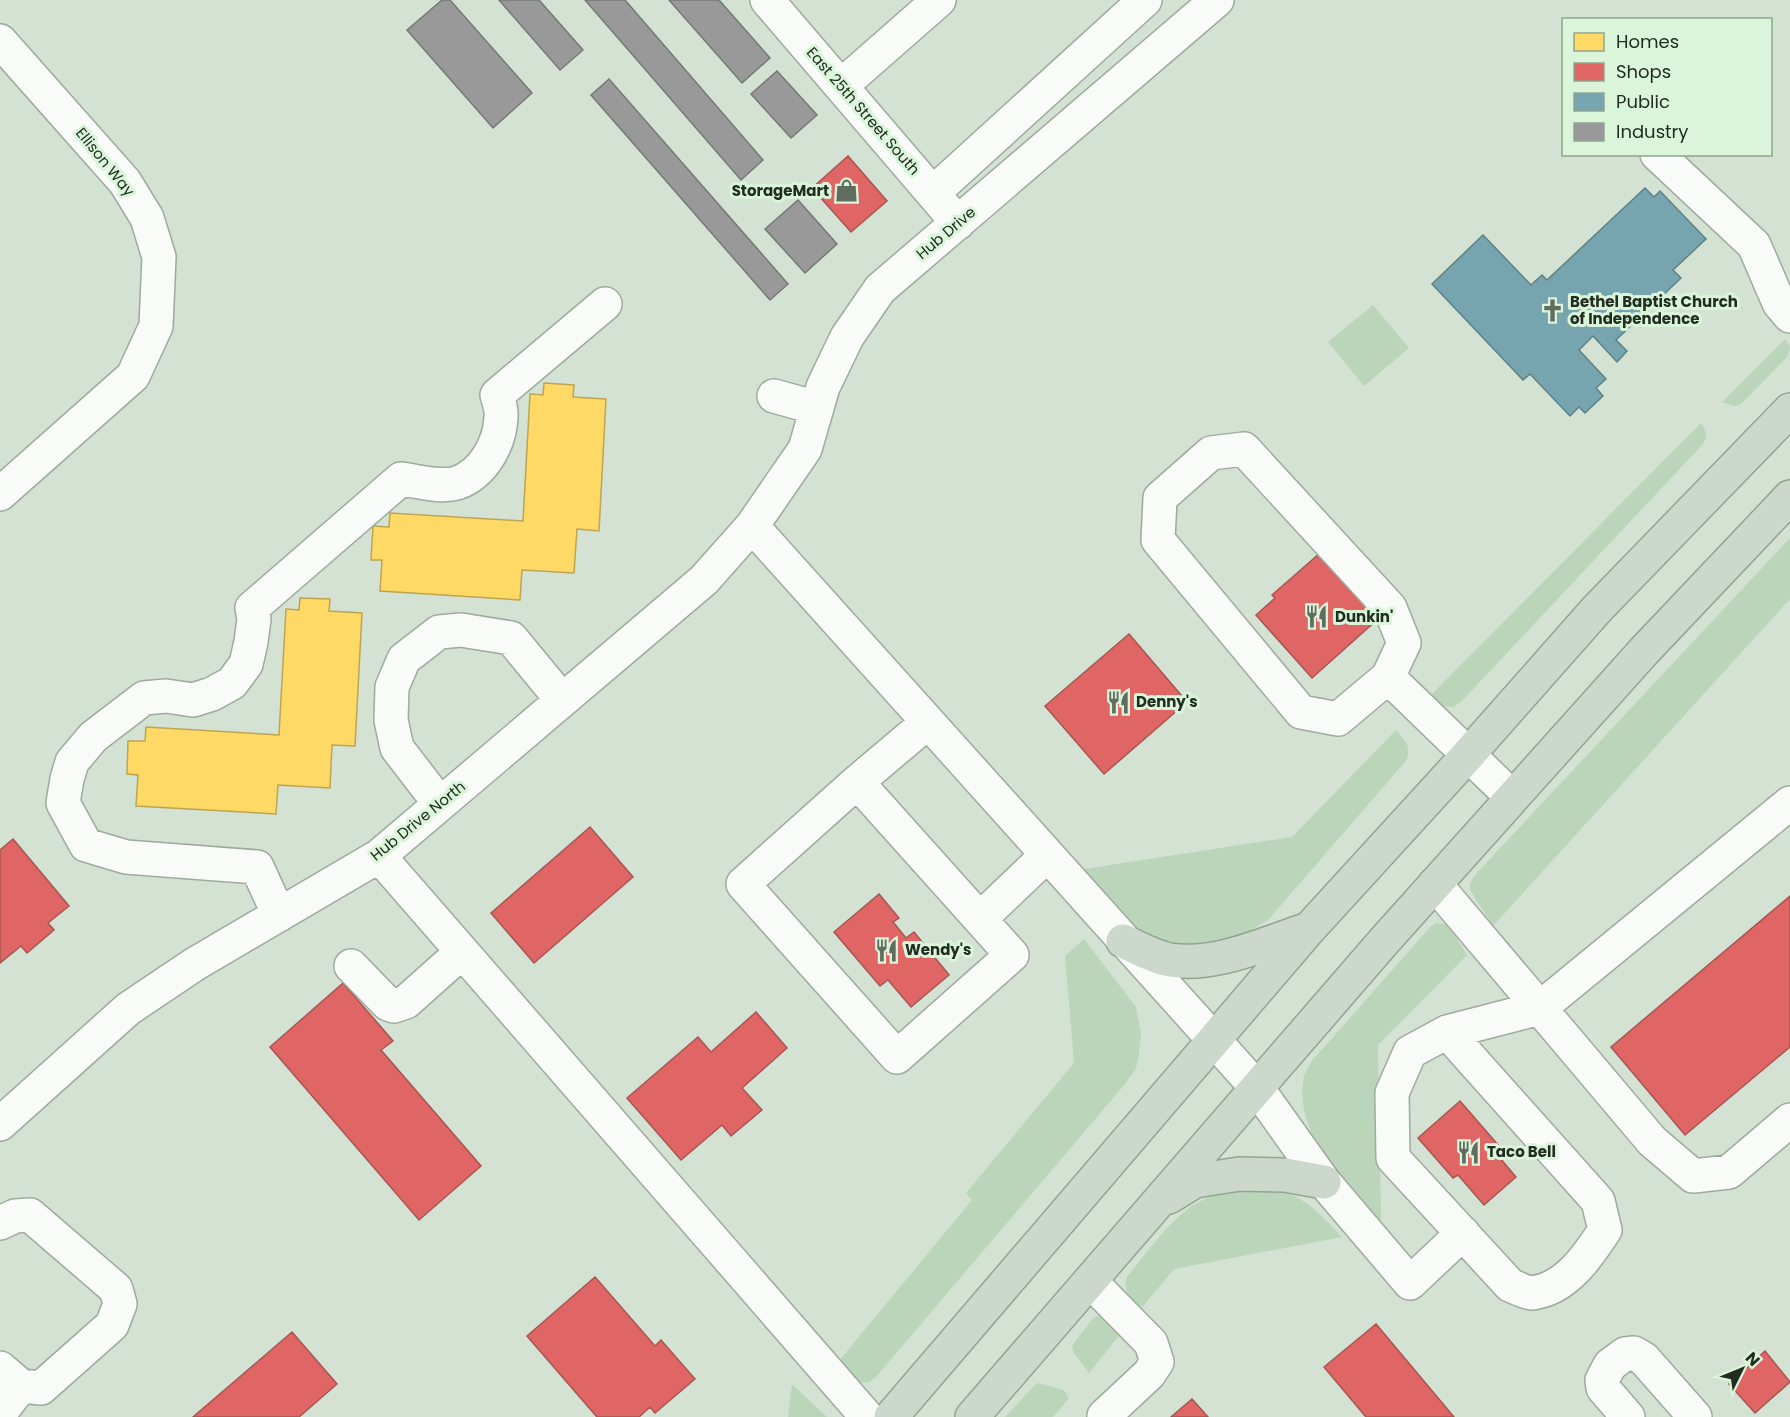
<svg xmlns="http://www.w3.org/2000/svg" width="1790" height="1417" viewBox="0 0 1790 1417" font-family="Poppins,sans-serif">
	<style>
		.green { fill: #bbd5ba }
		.homes { fill: #ffd966; stroke: #bda552; stroke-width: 1.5 }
		.shops { fill: #e06666; stroke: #a75552; stroke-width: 1.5 }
		.public { fill: #76a5af; stroke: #5d8185; stroke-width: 1.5 }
		.industry { fill: #999; stroke: #757975; stroke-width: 1.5 }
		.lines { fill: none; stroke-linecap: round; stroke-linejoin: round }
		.minor-casing { stroke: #9faa9e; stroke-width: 36 }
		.highway-casing { stroke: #93a493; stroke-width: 36 }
		.minor { stroke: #f8fbf8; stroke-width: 33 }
		.highway { stroke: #ccd8cc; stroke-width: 33 }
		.labels { text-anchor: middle; stroke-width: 6; stroke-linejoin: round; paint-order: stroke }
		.street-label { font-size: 15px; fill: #222d22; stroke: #daf5d9 }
		.poi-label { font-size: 15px; font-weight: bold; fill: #222d22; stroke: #daf5d9; text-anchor: start }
	</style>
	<rect width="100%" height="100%" fill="#d3e2d2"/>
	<path class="green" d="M1373,305l36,43 -45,38 -36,-44z
		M1785,339l5,8 -2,9 -47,48 -7,2 -12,-4z
		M1701,423c6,9 7,13 1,22l-241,257 -8,5 -11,-1 -11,-11z
		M1790,538v61l-297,327 -23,-36v-6l5,-9z
		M1396,730c10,11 17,18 9,32l-137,158 -28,16 -30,9h-44l-23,-11 -16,-10 -49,-54 214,-33z
		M1436,923l9,1 4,2 18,29 -89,90 3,177 -61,-73 -10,-19 -6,-19 -2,-19 2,-17 7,-13 120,-136z
		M1084,939l52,68 5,26 -2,21 -3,14 -11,16 -249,293 -8,6 -8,-1 -22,-20 134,-162 -6,-7 108,-130 -9,-107z
		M1231,1189c15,0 33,-2 47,1 28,7 45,27 64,47l-168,32 -34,41c-9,-11 -18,-19 -13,-33 18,-22 39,-52 62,-69 13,-9 28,-14 42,-19z
		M1103,1314l19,18 -33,41 -15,-20 -2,-7 21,-28z
		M1037,1383l27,7 5,8 -16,19h-48z
		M792,1384l35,33h-39z"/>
	<path class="homes" d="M544,383l30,2 -1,12 33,2 -7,132 -22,-2 -3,44 -52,-3 -2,30 -140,-9 2,-31h-11l2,-34 16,1 1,-14 133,8 7,-127 13,1z
		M300,598l30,1 -1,12 33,2 -7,133 -23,-1 -2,43 -52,-3 -2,29 -140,-8 2,-31 -11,-1 1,-33h17l1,-14 133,8 7,-126 13,1z"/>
	<path class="shops" d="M848,156l39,45 -36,31 -39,-44z
		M1320,553l58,66 -66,59 -56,-63 19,-17 -3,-3z
		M1129,634l58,68 -83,72 -59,-68z
		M590,827l43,50 -99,86 -43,-50z
		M13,839l56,67 -21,17 6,7 -27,23 -6,-7 -21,17v-113z
		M879,894l20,24 -6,4 13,16 8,-6 35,43 -38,32 -23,-27 -8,6 -46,-54z
		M1790,896v151l-105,88 -74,-88z
		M343,983l50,58 -12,9 100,116 -62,54 -149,-173z
		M756,1012l31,36 -45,40 20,22 -31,26 -9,-11 -41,35 -54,-62 71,-61 13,15z
		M1460,1101l39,45 -5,5 22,26 -32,28 -26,-30 -5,3 -35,-40z
		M595,1277l60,69 6,-6 34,39 -40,34 -5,-6 -11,10h-42l-70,-81z
		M1376,1324l78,93h-88l-42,-50z
		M292,1332l45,52 -38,33h-106z
		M1765,1351l25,31 -35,31 -26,-29z
		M1192,1399l16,18h-37z"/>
	<path class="public" d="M1645,188l9,9 6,-6 46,48 -33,31 8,8 -65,62 11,11 -10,11 -24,-26 -14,14 27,29 -10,9 7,8 -18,17 -6,-6 -9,9 -40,-42 -7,6 -91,-96 51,-49 48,50 11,-10 5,5z"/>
	<path class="industry" d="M442,0h8l82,93 -39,35 -86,-98z
		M499,0h40l44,50 -23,20z
		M585,0h40l138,160 -22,20z
		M669,0h50l51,58 -28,25z
		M777,71l40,44 -26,23 -40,-44z
		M609,79l179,205 -18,16 -179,-205z
		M798,200l39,44 -32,29 -40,-44z"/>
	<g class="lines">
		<defs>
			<path id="minor" d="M767,0l191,223
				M0,41l125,141 22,36 12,39 -3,69 -23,50 -133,118
				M841,86l98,-86
				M1657,154l97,91 25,58 11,13
				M933,193l212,-193
				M774,396l43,12
				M1244,449l146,159 14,35 -16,34 -50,42 -37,-7 -143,-172 2,-42 51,-45z
				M752,526l505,562 67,94 86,101 53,-50
				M1388,677l124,120
				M857,782l155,173 -115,102 -154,-173 114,-102 71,-60
				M440,804l-43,-56 -6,-28 1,-33 12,-28 35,-27 22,-2 50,8 51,62
				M379,856l488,561
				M1435,884l217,257 41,35 36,-4 61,-52
				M279,915l-22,-48 -131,-10 -40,-12 -23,-42 4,-24 5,-17 21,-25 51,-39 22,-2 27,4 19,-6 20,-11 14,-19 5,-22 3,-23 -2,-11 149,-129c17,2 39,9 56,4 26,-9 43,-39 44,-66 1,-7 -2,-15 -4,-22l108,-91
				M980,919l67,-64
				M351,966l37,38 6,2 12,-4 56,-50
				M1447,1032l151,169 7,29c-17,26 -39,59 -73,63 -6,0 -15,-5 -22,-8l-117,-127 -1,-65 18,-41 37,-20 93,-24 250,-205
				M0,1124l128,-115 67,-45 184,-108 325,-276 48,-54 53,-77 18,-62 24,-50 33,-48 337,-289
				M0,1223l15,-7 15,-1 86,74 4,15 -8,21 -71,63 -20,-2 -21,-18
				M1090,1281l61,62 6,19 -8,12 -45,42
				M0,1413l21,-27
				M1628,1417l-25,-29 -1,-8 8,-15 15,-11 9,-1 10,6 51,58"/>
			<path id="highway" d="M1123,941c15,7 31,16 47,19 47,7 95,-17 139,-31
				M1169,1197l26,-16 44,-7 46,1 39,7
				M891,1417l418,-488 159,-174 129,-146 193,-199
				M972,1417l413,-477 259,-289 146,-154"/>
		</defs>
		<use href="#minor" class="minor-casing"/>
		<use href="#highway" class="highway-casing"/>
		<use href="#minor" class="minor"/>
		<use href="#highway" class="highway"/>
	</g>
	<defs>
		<symbol id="shop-bare" viewBox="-9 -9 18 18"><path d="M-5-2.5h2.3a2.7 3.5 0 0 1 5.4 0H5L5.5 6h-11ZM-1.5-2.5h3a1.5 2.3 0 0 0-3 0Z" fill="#606c60" stroke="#daf5d9" stroke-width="2.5" paint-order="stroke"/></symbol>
		<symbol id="church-bare" viewBox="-9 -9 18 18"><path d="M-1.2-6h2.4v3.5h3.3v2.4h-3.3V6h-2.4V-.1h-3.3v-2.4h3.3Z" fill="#606c60" stroke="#daf5d9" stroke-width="2.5" paint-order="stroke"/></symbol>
		<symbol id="restaurant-bare" viewBox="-9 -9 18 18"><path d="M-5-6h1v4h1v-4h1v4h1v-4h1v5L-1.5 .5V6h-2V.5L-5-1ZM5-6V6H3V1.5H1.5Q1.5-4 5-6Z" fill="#606c60" stroke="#daf5d9" stroke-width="2.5" paint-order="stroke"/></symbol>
	</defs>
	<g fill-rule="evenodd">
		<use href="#shop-bare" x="830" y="174" width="33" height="33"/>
		<use href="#church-bare" x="1536" y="294" width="33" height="33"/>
		<use href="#restaurant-bare" x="1300" y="600" width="33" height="33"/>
		<use href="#restaurant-bare" x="1102" y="686" width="33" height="33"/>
		<use href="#restaurant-bare" x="870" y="934" width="33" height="33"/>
		<use href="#restaurant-bare" x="1452" y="1136" width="33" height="33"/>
	</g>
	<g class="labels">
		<g class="street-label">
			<text transform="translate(863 111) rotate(49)" y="5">East 25th Street South</text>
			<text transform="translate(105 162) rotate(51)" y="5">Ellison Way</text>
			<text transform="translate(946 233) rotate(-40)" y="5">Hub Drive</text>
			<text transform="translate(418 821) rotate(-39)" y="5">Hub Drive North</text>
		</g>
		<g class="poi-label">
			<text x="829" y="196" text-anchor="end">StorageMart</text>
			<text x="1570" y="307">Bethel Baptist Church<tspan x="1570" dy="17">of Independence</tspan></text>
			<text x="1335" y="622">Dunkin'</text>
			<text x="1136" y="707">Denny's</text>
			<text x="905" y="955">Wendy's</text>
			<text x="1487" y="1157">Taco Bell</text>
		</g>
	</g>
	<rect x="1562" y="18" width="210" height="138" fill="#daf5d9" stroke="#90a590" stroke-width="1.5"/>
	<rect x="1574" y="33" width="30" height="18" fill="#ffd966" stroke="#90a590" stroke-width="1.5"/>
	<text x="1616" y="48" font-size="18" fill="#222d22">Homes</text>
	<rect x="1574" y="63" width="30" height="18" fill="#e06666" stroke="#90a590" stroke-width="1.5"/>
	<text x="1616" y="78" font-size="18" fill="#222d22">Shops</text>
	<rect x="1574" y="93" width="30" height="18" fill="#76a5af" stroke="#90a590" stroke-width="1.5"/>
	<text x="1616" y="108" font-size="18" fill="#222d22">Public</text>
	<rect x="1574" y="123" width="30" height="18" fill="#999999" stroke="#90a590" stroke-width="1.5"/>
	<text x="1616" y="138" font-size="18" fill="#222d22">Industry</text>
	<g transform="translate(1742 1369) rotate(47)" stroke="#daf5d9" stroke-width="4.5" paint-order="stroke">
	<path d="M0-4.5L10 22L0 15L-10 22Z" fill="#222d22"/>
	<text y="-9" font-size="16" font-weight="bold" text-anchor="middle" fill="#222d22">N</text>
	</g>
</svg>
